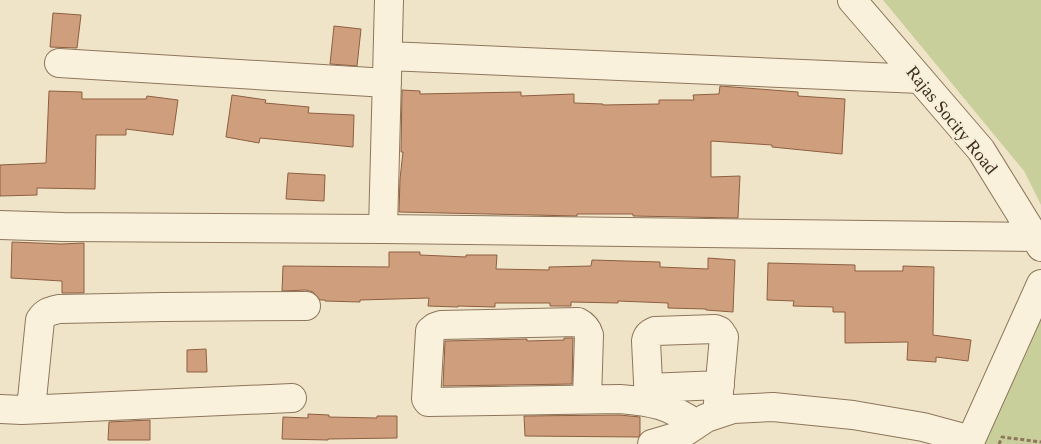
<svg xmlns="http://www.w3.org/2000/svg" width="1041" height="444" viewBox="0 0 1041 444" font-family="Georgia,serif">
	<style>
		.green { fill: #c9cf9b }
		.building { fill: #cf9f7d; stroke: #8d5f41 }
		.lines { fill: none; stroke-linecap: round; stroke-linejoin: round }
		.minor-casing { stroke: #8d765c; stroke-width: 30 }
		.path { stroke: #8d765c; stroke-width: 3; stroke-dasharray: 4 2.5; stroke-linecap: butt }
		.minor { stroke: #faf1dc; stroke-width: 28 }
		.labels { text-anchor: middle; stroke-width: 4; stroke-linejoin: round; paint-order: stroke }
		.street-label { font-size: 18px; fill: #3d2e20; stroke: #f7eed8 }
	</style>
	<rect width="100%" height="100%" fill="#f0e4c8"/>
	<path class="green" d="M883,0h158v205l-17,-34z
		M1041,314v130h-67z"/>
	<path class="building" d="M53,13l28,2 -4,33 -27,-1z
		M334,26l27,3 -4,37 -27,-2z
		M720,86l78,6v4l47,3 -3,55 -70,-7v-2l-61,-4v36l29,-1 -2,42 -105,-2v-2h-56v2l-178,-4 1,-33 3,-27h-2l1,-62 18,1v3l101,-2v4l53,-2v9l29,1v1l56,-1v-4h35l-1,-5 26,-1z
		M49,91l33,1v7h64l1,-3 31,4 -5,35 -47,-6v6h-30l-1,54 -58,-1v7l-37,1v-31l46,-2z
		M232,95l34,5 -1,3 44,4 -1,6 46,2 -1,32 -93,-9 -1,5 -33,-6z
		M288,173l37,2 -1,26 -38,-2z
		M12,242l49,2 23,-1v50h-22v-12l-51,-3z
		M389,252h31v3l46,2v-2h31l-1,14 53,1v-3l42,-1 1,-6 68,2v5l48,2v-11l27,2 -2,52 -27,-2v-1l-38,-1v-5l-50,-2v2l-47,-1v4h-21v-3h-55v4l-37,-1v1l-30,-1 1,-8 -69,2v2l-35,-1v-1h-5l-7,-8 -7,-2 -24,1 1,-25 106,1z
		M768,263l87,2v6h48v-5l31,1 -1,68 38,5 -3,21 -32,-4v5l-29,-2 1,-18 -63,1v-31h-12v-5l-40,-1 1,-5 -27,-1z
		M564,338h9l-1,46 -129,2 2,-45 82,-2v2l37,-1z
		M206,349l1,23h-20v-22z
		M308,414l21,1v2l48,1v-2h20v22l-69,1v1l-46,-1 1,-22 25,1z
		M619,415l21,2v17l-1,3 -114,-1 -1,-20z
		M150,420v20h-42l1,-18z"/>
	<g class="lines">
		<defs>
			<path id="minor" d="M852,0l129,150 60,97
				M388,56l532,23
				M59,63l328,20
				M0,225l63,2 320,2 653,8
				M383,229l6,-229
				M648,388l72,-3
				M587,399l2,-64c-2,-7 -5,-10 -11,-13l-137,3 -6,2 -5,4 -4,68 2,3 192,-3c35,3 47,6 77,25
				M649,402l-3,-61c1,-6 4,-8 9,-10l60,-2 5,2 4,6 -7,77
				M0,409l22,1 270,-12
				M31,409l9,-89c5,-8 10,-9 19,-11l104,-2 143,-1
				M652,444l27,-8 27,-18 27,-9 40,-2 80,8 70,12 48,13
				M969,444l72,-160"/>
		</defs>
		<use href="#minor" class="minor-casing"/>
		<path class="path" d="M999,444l3,-7 39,5"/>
		<use href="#minor" class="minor"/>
	</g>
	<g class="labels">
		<g class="street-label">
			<text transform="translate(952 120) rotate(51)" y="6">Rajas Socity Road</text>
		</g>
	</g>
</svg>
